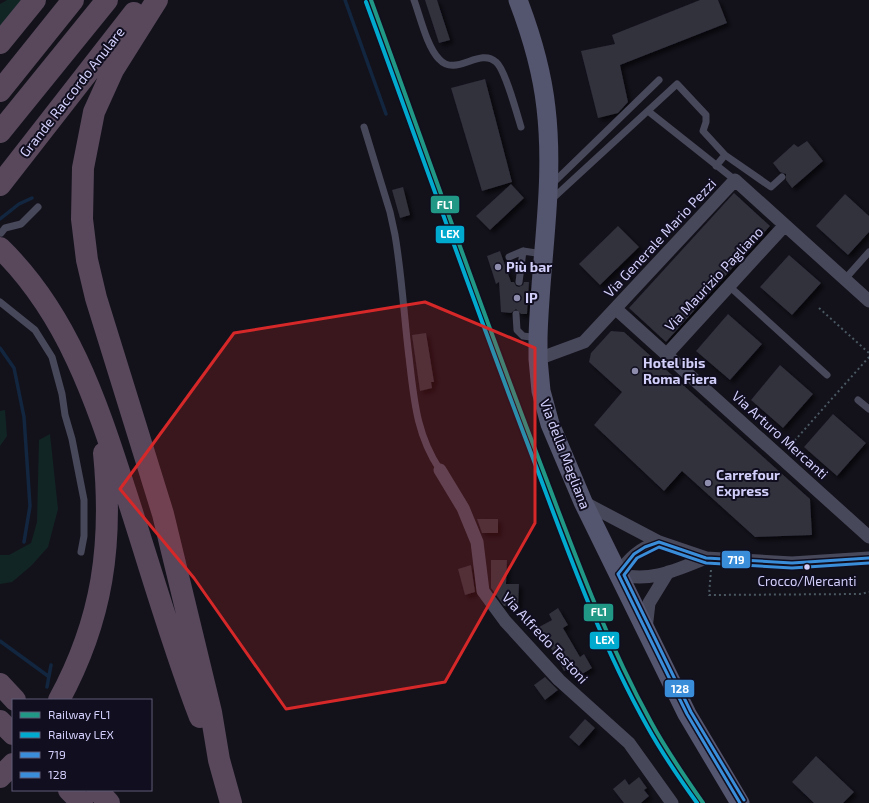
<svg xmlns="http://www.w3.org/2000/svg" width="869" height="803" viewBox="0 0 869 803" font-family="'Exo 2',sans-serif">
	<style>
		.green { fill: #122525 }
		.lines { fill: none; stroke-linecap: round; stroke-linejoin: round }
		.stream { stroke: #122640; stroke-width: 3.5 }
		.building { fill: #31303d; filter: url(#shadow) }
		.path { stroke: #4a5862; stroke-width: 2; stroke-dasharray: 2 3; stroke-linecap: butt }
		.service { stroke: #48485b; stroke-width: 7 }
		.minor { stroke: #48485b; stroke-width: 13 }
		.secondary { stroke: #54556e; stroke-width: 19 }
		.motorway { stroke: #59485c; stroke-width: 22 }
		.bus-1-casing { stroke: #100e1f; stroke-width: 6 }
		.bus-2-casing { stroke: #100e1f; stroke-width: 6 }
		.bus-1 { stroke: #3a8dd9; stroke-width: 3 }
		.bus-2 { stroke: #3a8dd9; stroke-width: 3 }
		.rail-1-casing { stroke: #100e1f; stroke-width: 7 }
		.rail-2-casing { stroke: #100e1f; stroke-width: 7 }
		.rail-1 { stroke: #209885; stroke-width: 4 }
		.rail-2 { stroke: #00a9ce; stroke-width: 4 }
		.marked { fill: #d62828; fill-opacity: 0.2; stroke: #d62828; stroke-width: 3; stroke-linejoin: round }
		.poi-dot { fill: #8f8dad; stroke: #100e1f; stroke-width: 1.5 }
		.bus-dot { fill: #d2cffb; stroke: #100e1f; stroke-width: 1.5 }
		.labels { text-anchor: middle; stroke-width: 4; stroke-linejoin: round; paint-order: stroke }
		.bus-label { font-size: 13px; fill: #d2cffb; stroke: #100e1f }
		.street-label { font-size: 14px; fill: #d2cffb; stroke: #100e1f }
		.poi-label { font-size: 14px; font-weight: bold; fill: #d2cffb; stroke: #100e1f; text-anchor: start }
		.line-badge { stroke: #100e1f; stroke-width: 1.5 }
		.badge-label { font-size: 11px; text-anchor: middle; font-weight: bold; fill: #fff }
	</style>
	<defs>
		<filter id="shadow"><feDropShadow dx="3.5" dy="3.5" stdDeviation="2" flood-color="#0009"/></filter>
	</defs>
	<rect width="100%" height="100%" fill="#13121b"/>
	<path class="green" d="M7,0h15l-22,28v-24z
		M5,410l2,26 -7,10v-35z
		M50,434l8,75 -10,38 -17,19 -19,16 -12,2v-29h9l22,-12 6,-21 2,-82z"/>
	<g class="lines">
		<path class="stream" d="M345,0l41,114
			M0,219l19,-15 13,-6
			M0,348l14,20 10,49 6,89 -6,36
			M0,641l48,35
			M47,687l4,-22"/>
	</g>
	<path class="building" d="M425,0h12l13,40 -11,3z
		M700,0h18l9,23 -107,42 8,37 -10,11 -20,5 -17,-67 34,-7 -3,-9z
		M485,79l27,103 -30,9 -31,-103z
		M807,141l16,20 -31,27 -6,-8v-6l-6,-2 -7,-9 21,-19 4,3z
		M511,184l13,14 -34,32 -14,-14z
		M403,187l7,28 -10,3 -8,-28z
		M734,193l36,33 -104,116 -37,-34z
		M845,194l24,22v16l-21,23 -32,-29z
		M618,226l21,21 -39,38 -21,-21z
		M500,251l11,31h3l2,4 3,1 4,-2 1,-3h5l-2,32h-6l-5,-5 -5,4 -10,-1 -2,-30 -3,2 -9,-28z
		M789,255l32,28 -29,32 -32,-28z
		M728,314l34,30 -32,36 -34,-29z
		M611,331l13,1 186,167 2,36 -57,2 -73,-66 -18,20 -70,-66 28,-33 -33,-30 2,-9z
		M426,333l8,49h-3l1,6 -12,3 -8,-56z
		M780,365l33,29 -30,34 -32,-28z
		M833,414l33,29 -29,33 -33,-29z
		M477,519h21v14h-16z
		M491,560h16l-1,24h13l-1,23 -14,-1 -13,-18z
		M471,565l4,27 -10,3 -7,-26z
		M558,608l10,17 -5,3 17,29 4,-3 8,14 -18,11 -6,-10 -4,2 -25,-44 13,-7 -3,-6z
		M545,677l13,13 -13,10 -11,-15z
		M585,719l10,9 -16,18 -10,-9z
		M816,756l38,36 -11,11h-29l-22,-21z
		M639,777l8,11 -3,2 5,6 -8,7h-17l-11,-14 12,-10 4,6z"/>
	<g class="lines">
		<path class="path" d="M819,308l50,45
			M788,448l81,-91
			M711,570l-2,25 151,-1 9,-2"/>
		<path class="service" d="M414,0c6,16 13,47 25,59 17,19 40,-12 57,3 9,7 21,52 25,65
			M648,111l87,69
			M364,127l26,85 5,23c7,41 9,82 14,122 5,42 7,77 31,113
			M725,155l46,32 11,-10
			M552,184l107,-104
			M551,200l126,-116 29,31v7l-3,9 22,24 -9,11
			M1,233l4,-5 16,-4 17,-17
			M509,257l14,-6
			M845,279l24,-27
			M519,282l4,-31 20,3
			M729,286l98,89
			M0,302l35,28 17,27 10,37 3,21 7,24 12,61v36l-3,16
			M516,314l1,16 6,6 15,2
			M858,400l11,9"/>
		<path class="minor" d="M616,309l253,228
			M667,354l118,-129
			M538,359l46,-17 151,-162 134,121
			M440,470l23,38 14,34 6,49 22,30 54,59 70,63 43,60
			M583,502l76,40 47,16 86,5 77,-5
			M659,542c-20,7 -29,15 -41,32 32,9 58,-4 88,-16
			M646,629l3,-26 19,-31"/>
		<path class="secondary" d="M518,0c13,34 24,71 28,108 9,77 -6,153 -8,230v21l3,32 9,33 33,78 104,212 53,89"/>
		<path class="motorway" d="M157,0l-44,70 -19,42 -11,56 -1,51 5,41 9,38 67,216 48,198 8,48 12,43
			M0,43l35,-43
			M0,91l73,-91
			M0,132l107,-132
			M0,185l134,-172
			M0,248c67,65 96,152 124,239 25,76 47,155 76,230
			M0,684l15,16
			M59,700c44,-81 54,-156 45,-247
			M0,721l13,13
			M0,777l13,-13
			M69,790l13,13
			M97,790l12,13"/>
		<defs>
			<path id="bus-1" d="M618,574l16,-20 11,-7 14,-5 47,16 86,5 77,-5
				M618,574l69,140 53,89"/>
			<path id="bus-2" d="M744,800l-53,-88 -67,-137 13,-17 22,-11 47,16 86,5 77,-5"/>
		</defs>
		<use href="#bus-1" class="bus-1-casing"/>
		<use href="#bus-2" class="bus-2-casing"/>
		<use href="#bus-1" class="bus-1"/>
		<use href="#bus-2" class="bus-2"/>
		<defs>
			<path id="rail-1" d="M371,0c54,148 106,297 162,444 36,94 69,189 118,278 15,28 34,55 52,81"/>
			<path id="rail-2" d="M366,2c54,147 106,296 162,443 36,95 69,192 119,281 15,27 32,52 50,77"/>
		</defs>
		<use href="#rail-1" class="rail-1-casing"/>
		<use href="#rail-2" class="rail-2-casing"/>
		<use href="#rail-1" class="rail-1"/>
		<use href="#rail-2" class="rail-2"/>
	</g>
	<path class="marked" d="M425,302l110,46v175l-90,159 -159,27 -92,-131 -74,-89 114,-156z"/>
	<g class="poi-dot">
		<circle cx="498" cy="267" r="4"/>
		<circle cx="517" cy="298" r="4"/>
		<circle cx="635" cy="371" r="4"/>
		<circle cx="708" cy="483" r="4"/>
	</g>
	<circle class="bus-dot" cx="807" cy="567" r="3.5"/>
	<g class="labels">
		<g class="bus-label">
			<text x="807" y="586">Crocco/Mercanti</text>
		</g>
		<g class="street-label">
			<text transform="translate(72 92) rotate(-52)" y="5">Grande Raccordo Anulare</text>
			<text transform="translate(660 238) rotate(-47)" y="5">Via Generale Mario Pezzi</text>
			<text transform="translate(714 279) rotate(-47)" y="5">Via Maurizio Pagliano</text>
			<text transform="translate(780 435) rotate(42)" y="5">Via Arturo Mercanti</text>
			<text transform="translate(565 454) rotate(69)" y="5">Via della Magliana</text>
			<text transform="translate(545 638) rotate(47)" y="5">Via Alfredo Testoni</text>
		</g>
		<g class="poi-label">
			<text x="506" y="272">Più bar</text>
			<text x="525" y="303">IP</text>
			<text x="643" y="368">Hotel ibis<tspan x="643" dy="16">Roma Fiera</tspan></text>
			<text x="716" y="480">Carrefour<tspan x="716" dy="16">Express</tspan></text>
		</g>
	</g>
	<g class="line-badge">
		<rect x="430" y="195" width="30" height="19" rx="4" fill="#209885"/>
		<rect x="435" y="225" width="30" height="19" rx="4" fill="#00a9ce"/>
		<rect x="721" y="550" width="30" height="19" rx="4" fill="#3a8dd9"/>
		<rect x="583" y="603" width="31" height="19" rx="4" fill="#209885"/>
		<rect x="589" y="631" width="31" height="19" rx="4" fill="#00a9ce"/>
		<rect x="664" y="679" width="31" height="19" rx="4" fill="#3a8dd9"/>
	</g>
	<g class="badge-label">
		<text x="445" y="209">FL1</text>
		<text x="450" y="238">LEX</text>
		<text x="736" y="564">719</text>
		<text x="599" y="616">FL1</text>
		<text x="605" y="644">LEX</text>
		<text x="680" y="693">128</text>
	</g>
	<rect x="12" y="699" width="140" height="92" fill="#100e1f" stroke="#5e5b77"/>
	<rect x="20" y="712" width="20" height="6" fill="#209885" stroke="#5e5b77"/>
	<text x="48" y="719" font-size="12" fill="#d2cffb">Railway FL1</text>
	<rect x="20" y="732" width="20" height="6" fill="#00a9ce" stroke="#5e5b77"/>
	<text x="48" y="739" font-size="12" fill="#d2cffb">Railway LEX</text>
	<rect x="20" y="752" width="20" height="6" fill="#3a8dd9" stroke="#5e5b77"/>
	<text x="48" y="759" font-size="12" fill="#d2cffb">719</text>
	<rect x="20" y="772" width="20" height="6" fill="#3a8dd9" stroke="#5e5b77"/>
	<text x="48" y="779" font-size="12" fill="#d2cffb">128</text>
</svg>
